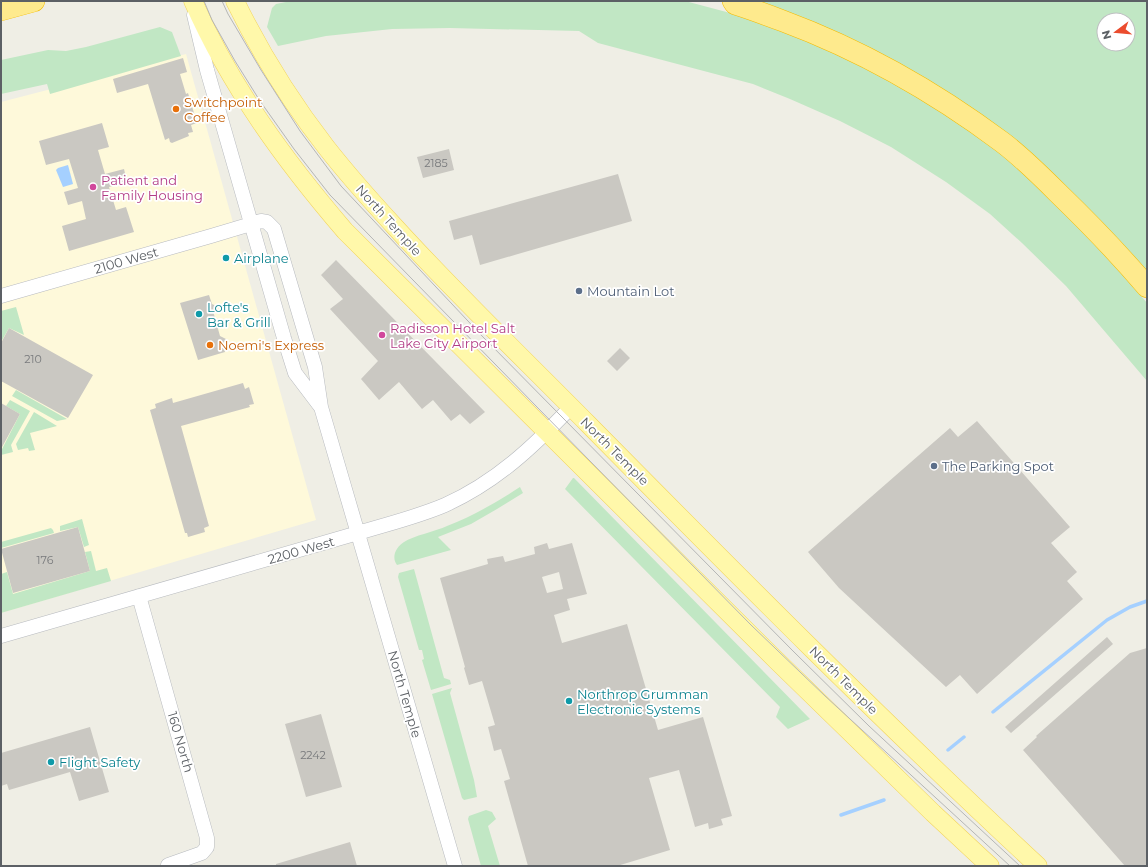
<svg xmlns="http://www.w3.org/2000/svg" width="1148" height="867" viewBox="0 0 1148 867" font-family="Montserrat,sans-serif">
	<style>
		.commercial { fill: #fef9da }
		.green { fill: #c1e7c4; fill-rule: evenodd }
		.water { fill: #a5d0ff }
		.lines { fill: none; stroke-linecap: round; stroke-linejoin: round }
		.stream { stroke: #a5d0ff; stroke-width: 3.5 }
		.building { fill: #cac8c2; fill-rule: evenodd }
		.minor-casing { stroke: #b7babf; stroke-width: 15 }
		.major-casing { stroke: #f3d45a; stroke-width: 19 }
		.highway-casing { stroke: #f4bb00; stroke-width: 22 }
		.minor { stroke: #fff; stroke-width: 14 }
		.major { stroke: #fff8aa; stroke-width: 18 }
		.highway { stroke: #feea8d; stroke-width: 21 }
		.tram { stroke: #b5b6b6; stroke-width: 1 }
		.food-dot { fill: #e8710a; stroke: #fff; stroke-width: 1.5 }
		.hotel-dot { fill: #d1479c; stroke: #fff; stroke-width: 1.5 }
		.culture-dot { fill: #0f9aa8; stroke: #fff; stroke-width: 1.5 }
		.service-dot { fill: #5c6f8a; stroke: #fff; stroke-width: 1.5 }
		.labels { text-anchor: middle; stroke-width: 3.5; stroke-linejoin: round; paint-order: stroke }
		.number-label { font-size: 11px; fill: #787a7c }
		.food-label { font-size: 13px; fill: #c56008; stroke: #fff; text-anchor: start }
		.hotel-label { font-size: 13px; fill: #b23c85; stroke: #fff; text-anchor: start }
		.street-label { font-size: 13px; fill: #5c6065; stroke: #fff }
		.culture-label { font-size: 13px; fill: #0d838f; stroke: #fff; text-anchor: start }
		.service-label { font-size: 13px; fill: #4e5e75; stroke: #fff; text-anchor: start }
	</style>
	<rect width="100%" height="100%" fill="#efeee5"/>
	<path class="commercial" d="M186,54l130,466 -315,93v-511z"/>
	<path class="green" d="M291,1h394l49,13 54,18 37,15 67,35 65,38 39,30 58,50 66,70 27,33v78l-81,-95 -44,-43 -32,-29 -44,-32 -55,-35 -51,-26 -50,-22 -37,-15 -155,-41 -19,-12 -129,-3 -58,1 -66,7 -48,10 -11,-19 5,-19 4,-4z
		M749,1h398v274l-102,-108zM1104,20h24v24h-24z
		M160,27l12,5 9,24 -131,38 -3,-10 -46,10v-34l47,-10 18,1 20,-4z
		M16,307l8,28 -15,-7 -8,14v-31z
		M16,390l51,29 -10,2 -45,-25z
		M10,400l20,11 -19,34 2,7 -12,3v-4l19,-37 -14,-8z
		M34,412l23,14 -27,7 5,17 -6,1 -1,-3 -10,2 -2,-6z
		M573,478h1l236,241 -22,10 -12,-12 4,-10 -215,-218z
		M520,487l3,6 -26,16 -26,15 -33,13 13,13 -54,15c-6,-8 -1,-18 7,-23 9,-6 32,-11 43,-16 26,-10 50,-24 73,-39z
		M82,519l7,26 -5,2 -6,-20 -18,4v-5z
		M51,528l2,2 1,3 -53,15v-6z
		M91,551l5,20 11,-3 4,13 -110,32v-39l6,-2 6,22 77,-23 -5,-19z
		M414,569l30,109 6,2 1,4 -20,6 -9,-30 2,-1 -2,-9h-3l-21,-73 1,-4z
		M452,688l-2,5 24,87 3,17 -13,3 -2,-2 -30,-104z
		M486,810l6,2 4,7 -8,7 12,40h-19l-13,-47 1,-3z"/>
	<path class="water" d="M68,165l5,19 -10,3 -7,-17 2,-2z"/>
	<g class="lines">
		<path class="stream" d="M993,712l114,-92 23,-13 17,-6
			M948,750l16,-13
			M841,815l43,-15"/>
	</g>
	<path class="building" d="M183,58l4,14 -7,2 6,20 2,-1 9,30 -6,2 2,7 -5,1 1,3 -17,7 -2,-1 -1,-4 -4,2 -17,-56 -31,9 -4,-14z
		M102,123l7,24 -11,3 7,24 19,-5 3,13 -18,5 7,23 10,-3 8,25 -65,19 -7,-25 24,-7 -4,-18 -14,4 -4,-13 14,-4 -9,-29 -23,6 -7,-24z
		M449,149l5,21 -31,8 -6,-21z
		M618,174l14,47 -152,44 -8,-30 -18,5 -5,-19z
		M336,260l149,152 -15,12 -10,-10 -9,7 -18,-21 -11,9 -23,-27 -20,18 -18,-21 17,-18 -48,-52 13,-10 -22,-24z
		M209,295l3,9 4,2 -3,5 7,25 6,3 -3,5 2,8 -27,8 -18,-57z
		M9,328l84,47 -25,43 -67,-37v-38z
		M620,348l10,10 -13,13 -10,-10z
		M243,383l2,6 4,-2 5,17 -5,1 1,2 -69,19 28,100 -5,2 1,4 -17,5 -1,-4h-2l-35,-123 6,-2 -1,-4 17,-6 1,5z
		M1,403l19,11 -19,35z
		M977,421l93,106 -19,16 26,29 -10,9 16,18 -106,95 -17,-19 -14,12 -107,-99 -31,-36 142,-124 8,9z
		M78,527l12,44 -77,22 -12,-44z
		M547,543l2,6 23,-6 15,51 -20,5 3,11 -16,5 8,28 65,-19 31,106 45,-13 29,99 -11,3 2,6 -14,4 -1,-6 -13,4 -16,-57 -30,8 21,72 -53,16h-89l-24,-85 6,-2 -9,-30 -7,2 -6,-24 7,-2 -13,-44 -13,4 -5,-17 1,-1 -25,-89 48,-14 -1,-5 16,-3 2,6 30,-8 -1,-7zM559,572l4,17 -16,4 -5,-16z
		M1107,637l6,7 -102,89 -6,-6z
		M1147,648v218h-22l-102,-116 14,-13 -1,-1 94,-83z
		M321,714l21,73 -36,10 -21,-73z
		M90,727l19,65 -30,9 -9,-29 -61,18 -2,-6 -6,2v-33z
		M350,842l7,24h-81v-2z"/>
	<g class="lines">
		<defs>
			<path id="minor" d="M194,15l13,55 77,268 11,35 25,33
				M1,296l210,-60 50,-15 6,1 7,7 41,138 6,40 134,459
				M139,596l68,242v9l-5,6 -34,12
				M1,636l357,-103c29,-9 59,-16 87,-28 51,-23 88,-58 126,-98"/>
			<path id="major" d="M193,1c37,85 92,160 152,230l431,429 157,153 57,53
				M235,1c25,51 56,101 91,146 22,28 46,55 70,81 62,68 128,131 192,196 148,150 296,299 450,442"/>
			<path id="highway" d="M733,1l2,3c16,5 32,11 48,17 78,29 152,71 219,121 20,15 38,33 56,51 31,30 61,61 89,94
				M1,10l33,-9"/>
		</defs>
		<use href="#minor" class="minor-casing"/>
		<use href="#major" class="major-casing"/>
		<use href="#highway" class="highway-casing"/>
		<use href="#minor" class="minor"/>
		<use href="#major" class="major"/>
		<use href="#highway" class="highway"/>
		<path class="tram" d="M204,1l8,19 23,41 25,40 34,48 36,46 206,211 215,219 74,71 185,170
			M222,1l6,13 33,56 39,61 41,55 142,151 310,314 76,75 151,140"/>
	</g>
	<g class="food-dot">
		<circle cx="176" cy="109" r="4"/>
		<circle cx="210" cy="345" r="4"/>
	</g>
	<g class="hotel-dot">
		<circle cx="93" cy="187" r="4"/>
		<circle cx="382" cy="335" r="4"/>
	</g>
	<g class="culture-dot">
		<circle cx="226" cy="258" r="4"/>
		<circle cx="199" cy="314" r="4"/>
		<circle cx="569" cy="701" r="4"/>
		<circle cx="51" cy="762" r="4"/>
	</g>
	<g class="service-dot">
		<circle cx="579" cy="291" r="4"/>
		<circle cx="934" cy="466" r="4"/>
	</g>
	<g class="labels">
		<g class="number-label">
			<text x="436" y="167">2185</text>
			<text x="33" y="363">210</text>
			<text x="45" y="564">176</text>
			<text x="313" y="759">2242</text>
		</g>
		<g class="food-label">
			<text x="184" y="107">Switchpoint<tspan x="184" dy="15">Coffee</tspan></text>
			<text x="218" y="350">Noemi's Express</text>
		</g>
		<g class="hotel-label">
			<text x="101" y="185">Patient and<tspan x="101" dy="15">Family Housing</tspan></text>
			<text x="390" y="333">Radisson Hotel Salt<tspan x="390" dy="15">Lake City Airport</tspan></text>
		</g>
		<g class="street-label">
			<text transform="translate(389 220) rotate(48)" y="5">North Temple</text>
			<text transform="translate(126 260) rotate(-16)" y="5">2100 West</text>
			<text transform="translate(615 451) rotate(45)" y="5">North Temple</text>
			<text transform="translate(301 550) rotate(-16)" y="5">2200 West</text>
			<text transform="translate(844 680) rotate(45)" y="5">North Temple</text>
			<text transform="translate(405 694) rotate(74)" y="5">North Temple</text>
			<text transform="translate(181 742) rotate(74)" y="5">160 North</text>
		</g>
		<g class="culture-label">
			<text x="234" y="263">Airplane</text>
			<text x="207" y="312">Lofte's<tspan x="207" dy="15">Bar &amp; Grill</tspan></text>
			<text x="577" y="699">Northrop Grumman<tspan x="577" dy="15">Electronic Systems</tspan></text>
			<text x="59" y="767">Flight Safety</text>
		</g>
		<g class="service-label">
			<text x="587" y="296">Mountain Lot</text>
			<text x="942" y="471">The Parking Spot</text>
		</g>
	</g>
	<rect width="1148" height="867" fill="none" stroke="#5c6065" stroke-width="4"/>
	<g transform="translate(1116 32) rotate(254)"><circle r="19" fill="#ffffff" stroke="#bebfc1"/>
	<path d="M0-3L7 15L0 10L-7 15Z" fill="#eb4c2e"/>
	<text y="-6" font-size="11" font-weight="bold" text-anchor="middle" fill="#5c6065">N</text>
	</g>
</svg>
